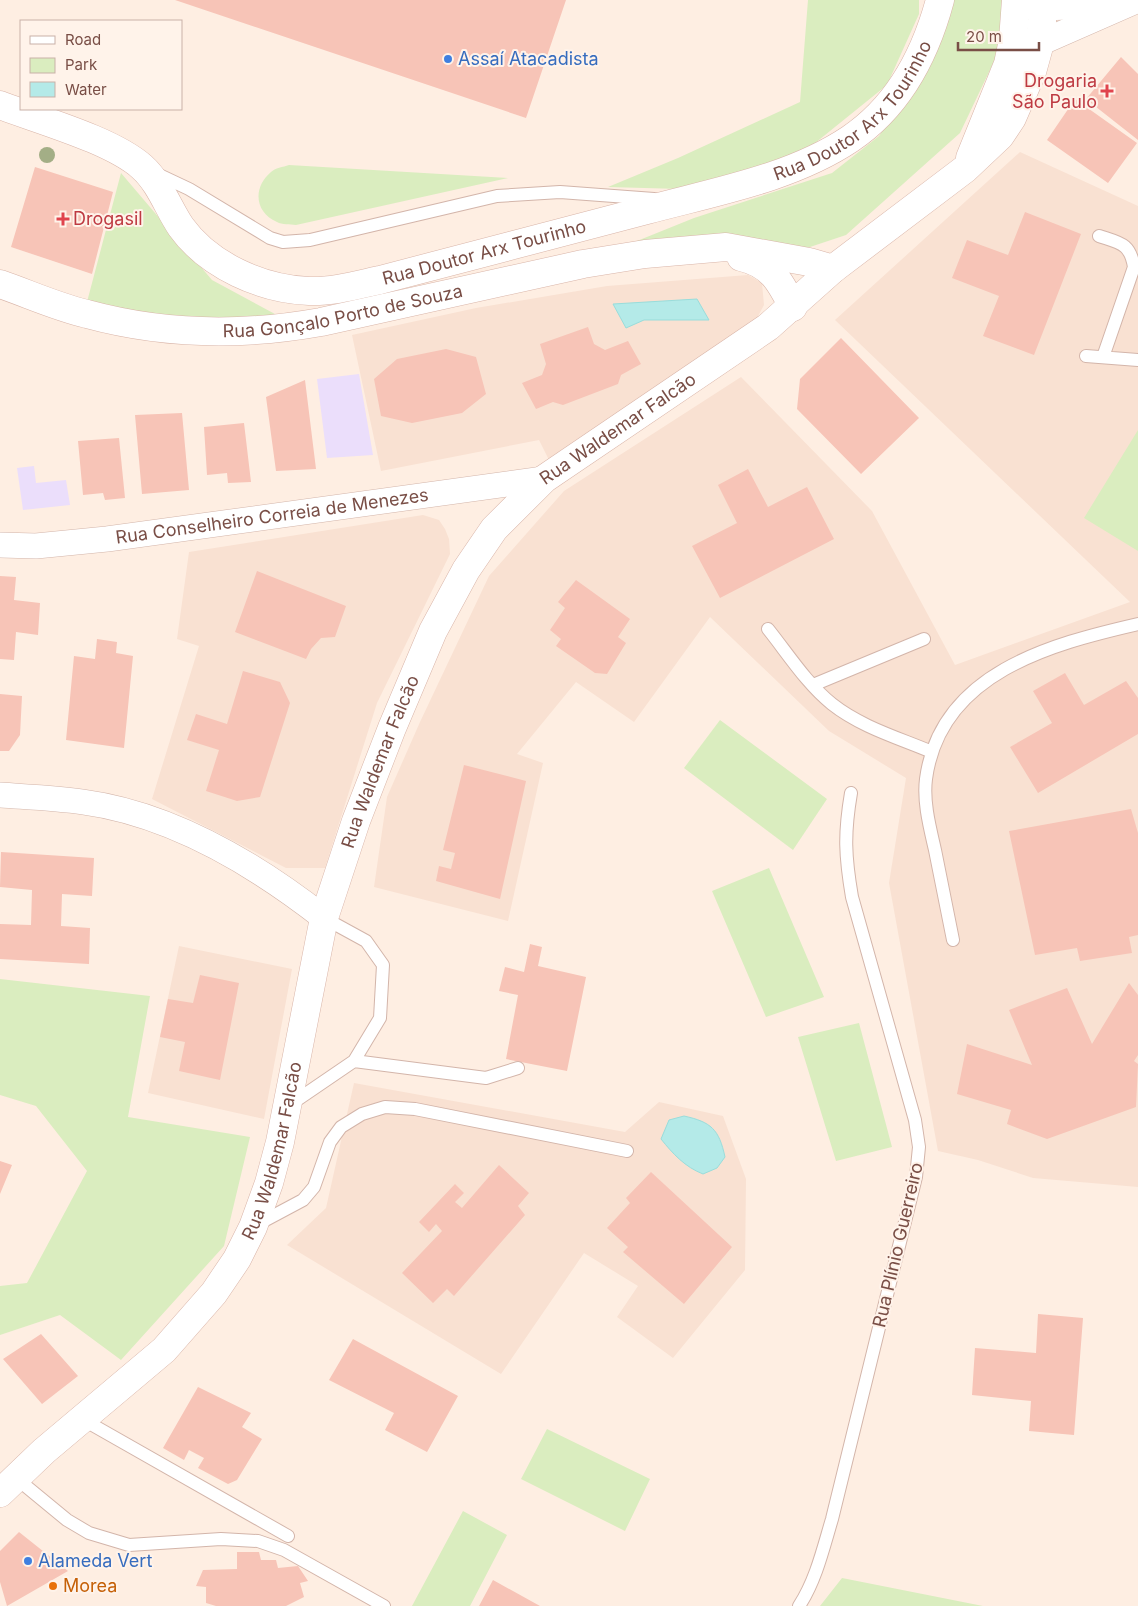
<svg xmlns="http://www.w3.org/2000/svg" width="1138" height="1606" viewBox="0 0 1138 1606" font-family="Inter,sans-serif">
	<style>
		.residential { fill: #f9e1d2 }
		.education { fill: #ebdefb }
		.green { fill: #daedbf }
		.water { fill: #b4eae8; stroke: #99dddb }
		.building { fill: #f7c4b7 }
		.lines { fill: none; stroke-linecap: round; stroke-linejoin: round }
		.lane-casing { stroke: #d3b5aa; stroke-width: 14 }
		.street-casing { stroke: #d3b5aa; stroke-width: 26 }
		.secondary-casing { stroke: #d9b5a9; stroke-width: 29 }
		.lane { stroke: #fff; stroke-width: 12 }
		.street { stroke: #fff; stroke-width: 25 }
		.secondary { stroke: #fff; stroke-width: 28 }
		.tree { fill: #a3ae86 }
		.shop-dot { fill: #3f7fe0; stroke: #fff3ea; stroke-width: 2 }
		.health-dot { fill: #e0444e; stroke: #fff3ea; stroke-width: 2 }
		.food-dot { fill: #e8710a; stroke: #fff3ea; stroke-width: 2 }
		.labels { text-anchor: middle; stroke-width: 4; stroke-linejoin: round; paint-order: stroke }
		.shop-label { font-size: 18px; fill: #366cbe; stroke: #fff3ea; text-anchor: start }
		.health-label { font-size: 18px; fill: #be3a42; stroke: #fff3ea; text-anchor: end }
		.street-label { font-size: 18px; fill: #794e46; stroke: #fff3ea }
		.food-label { font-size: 18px; fill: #c56008; stroke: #fff3ea; text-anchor: start }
	</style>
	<rect width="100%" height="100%" fill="#feeee2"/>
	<path class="residential" d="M1020,152l118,54v981l-105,-9 -55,-18 -40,-9 -49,-268 17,-105 -77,-47 -119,-114 -76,105 -58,-40 -59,72 26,9 -35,158 -134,-34 13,-90 33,-75 69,-146 75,-85 177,-114 131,134 83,154 175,-63 -295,-282z
		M748,275l14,8 2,22 -7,13 -207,144 -11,-22 -158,31 -29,-136 124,-27 131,-22z
		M423,515l16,5 6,9 4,10 1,15 -73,149 -52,165h-39l-134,-69 47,-153 -22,-7 12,-87z
		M179,946l113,23 -28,150 -116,-26z
		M354,1083l271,49 34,-30 64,14 23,63 -1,91 -72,88 -56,-41 21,-31 -54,-33 -83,121 -214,-129 39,-37z"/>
	<path class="education" d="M359,374l14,81 -46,3 -10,-79z
		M34,466l2,17 30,-3 4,25 -47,5 -6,-42z"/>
	<path class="green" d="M808,0h111v14l-32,71 -83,67 -123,37 -73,-2 70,-29 122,-56z
		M950,0h55l-7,53 -38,80 -114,102 -42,14 -172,-6 62,-25 138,-45 47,-37 55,-80z
		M289,165l219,13 -212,47c-6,-1 -14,0 -19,-3 -23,-10 -24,-35 -6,-50 4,-4 12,-5 18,-7z
		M121,173l91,107 76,41 -91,4 -110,-23z
		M1138,430v121l-54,-33z
		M720,720l107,79 -34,51 -109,-82z
		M769,868l55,129 -58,20 -54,-126z
		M0,979l150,17 -22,121 122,20 -26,109 -103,114 -61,-45 -60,20v-49l27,-3 60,-112 -51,-65 -36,-11z
		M859,1023l33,124 -56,14 -38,-124z
		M547,1429l103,50 -25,52 -104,-52z
		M463,1511l44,24 -37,71h-58z
		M842,1578l141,28h-163z"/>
	<path class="water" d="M697,299l12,21h-65l-18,8 -13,-24z
		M684,1116c27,6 35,13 41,41l-8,11 -14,6c-18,-7 -30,-20 -42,-35l8,-19z"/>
	<path class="building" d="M175,0h391l-40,118z
		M1121,57l17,17v66l-52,-41z
		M1075,99l62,44 -29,40 -61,-43z
		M35,167l78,25 -21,82 -81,-27z
		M1025,212l56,22 -47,121 -51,-19 16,-40 -47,-18 15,-38 41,15z
		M588,327l6,17 11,6 23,-9 13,23 -20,11 -3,9 -55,21 -10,-3 -17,7 -14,-26 20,-8 4,-11 -6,-20z
		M841,338l78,80 -58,56 -64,-65 3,-30z
		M446,349l30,8 10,37 -24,19 -50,10 -31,-7 -7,-37 23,-20z
		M305,380l11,89 -40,2 -10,-74z
		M182,413l7,77 -47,4 -7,-79z
		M244,423l7,59 -23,1 -1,-10 -20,2 -3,-48z
		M119,438l6,60 -20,2 -2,-7 -20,2 -5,-54z
		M748,469l20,38 39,-20 27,52 -114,59 -28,-52 45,-23 -19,-38z
		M257,571l89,35 -11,31 -14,1 -10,11 -5,10 -71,-27z
		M0,576l16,1 -2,23 26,3 -2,32 -22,-3 -2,28 -14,-1z
		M576,580l54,39 -12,18 8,6 -19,31 -12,-1 -39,-27 5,-7 -11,-9 15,-22 -7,-6z
		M97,639l20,3 -1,11 17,3 -9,92 -58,-8 8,-84 21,3z
		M243,671l37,11 10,21 -30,94 -23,4 -31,-10 13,-41 -32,-10 9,-26 31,10z
		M1065,673l19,32 42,-24 12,17v36l-100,59 -28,-46 42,-24 -19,-32z
		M0,694l22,2 -2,39 -11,16h-9z
		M464,765l62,16 -26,118 -64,-18 3,-15 12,3 4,-16 -12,-3z
		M1131,809l7,24v102l-9,2 3,16 -52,8 -3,-13 -42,7 -26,-124z
		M1,852l93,6 -2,38 -30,-2 -1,32 29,2 -1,36 -89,-5v-35l31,1 1,-35 -32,-3z
		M530,944l12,3 -4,19 48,11 -19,94 -61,-12 12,-64 -19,-4 6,-24 19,5z
		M200,975l39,8 -19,97 -41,-9 6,-29 -25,-5 8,-38 25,4z
		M1129,983l9,12v60l-4,6 4,3 -2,43 -89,32 -40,-15 4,-14 -54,-16 10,-50 65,21 -23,-55 58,-22 25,56z
		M0,1161l12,4 -12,29z
		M499,1165l30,28 -11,13 7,9 -71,81 -7,-7 -14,14 -31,-30 40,-42 -6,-7 -7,8 -10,-10 36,-38 9,9 -9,9 7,6z
		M651,1172l81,75 -48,57 -61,-52 5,-5 -21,-19 23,-25 -4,-5z
		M1038,1314l45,4 -9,117 -45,-4 2,-30 -59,-6 3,-47 61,5z
		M41,1334l37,42 -36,28 -39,-45z
		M353,1339l105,57 -31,56 -42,-22 9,-17 -65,-33z
		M198,1387l53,26 -9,14 20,12 -25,41 -9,4 -30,-16 6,-10 -15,-8 -5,10 -21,-12z
		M19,1532l49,39 -61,35 -7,-24v-31z
		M237,1552h22l2,8h15l2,8 20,-2 10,15 -8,2 4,14 -18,9h-70l-10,-3v-16l-10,-1 7,-16 34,-1z
		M493,1580l47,26h-61z"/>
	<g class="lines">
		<defs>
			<path id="lane" d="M155,173l34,16 81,49 13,4 27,-2 187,-44 63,-4 94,7
				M1099,236c21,7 31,7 35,31l-31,90
				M1086,356l52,4
				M768,629c20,25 39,55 64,75 29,23 67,34 100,48
				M813,685l111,-46
				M953,940c-6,-30 -12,-60 -18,-90 -5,-22 -12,-48 -9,-71 14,-106 125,-135 212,-155
				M354,1061l132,17 32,-10
				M291,1104l63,-43 26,-43 3,-53 -17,-24 -42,-23
				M258,1224l45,-24 11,-13 16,-45 11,-15 21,-13 23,-7 30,2 212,42
				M82,1419l206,117
				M16,1478l51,42 22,13 40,12 92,-6 37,2 26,9 100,56
				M799,1606c17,-26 24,-57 33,-87l84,-342 3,-30 -4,-27 -63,-223c-7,-41 -8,-63 -1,-104"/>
			<g id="street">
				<path d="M1024,6l20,2 72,-3"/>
				<path d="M1022,41l18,2 98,-43"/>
				<path id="s1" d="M0,545l36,1 71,-7 437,-60"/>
				<path d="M0,795c28,2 56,3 83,7 89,12 172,62 241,116"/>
			</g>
			<g id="secondary">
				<path id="s2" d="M0,105c39,15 112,35 142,62 18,16 26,41 39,60 28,39 81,62 128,64 23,1 48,-6 71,-11 89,-23 178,-47 267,-70 67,-18 145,-32 203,-71 49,-33 75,-83 90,-139"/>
				<path d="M970,158l38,-94 5,-24 3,-40"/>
				<path d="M741,257c30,7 39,24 52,50"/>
				<path id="s3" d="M0,284c29,10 57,23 87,30 77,21 156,22 234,8l262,-58 62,-10 81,-7 83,15 24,7"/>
				<path id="s4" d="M0,1493l44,-42 120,-101 50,-57 23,-34 16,-32 16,-44 11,-41 44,-224 32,-97 36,-93 41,-97 33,-61 28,-41 50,-50 224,-152 65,-58 132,-100 35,-33 12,-18 20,-46 8,-29 4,-43"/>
			</g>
		</defs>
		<use href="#lane" class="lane-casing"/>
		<use href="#street" class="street-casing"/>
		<use href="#secondary" class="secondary-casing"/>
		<use href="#lane" class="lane"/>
		<use href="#street" class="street"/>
		<use href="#secondary" class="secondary"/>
	</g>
	<circle class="tree" cx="47" cy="155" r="8"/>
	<g class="shop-dot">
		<circle cx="448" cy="59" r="5"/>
		<circle cx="28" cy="1561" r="5"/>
	</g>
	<g class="health-dot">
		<path d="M1104.5 83.5h5v5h5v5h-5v5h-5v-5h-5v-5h5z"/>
		<path d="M60.5 211.5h5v5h5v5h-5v5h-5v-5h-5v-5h5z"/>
	</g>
	<circle class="food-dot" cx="53" cy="1586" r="5"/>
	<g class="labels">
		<g class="shop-label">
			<text x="458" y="65">Assaí Atacadista</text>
			<text x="38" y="1567">Alameda Vert</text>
		</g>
		<g class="health-label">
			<text x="1097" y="87">Drogaria<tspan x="1097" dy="21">São Paulo</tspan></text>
			<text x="73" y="225" text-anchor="start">Drogasil</text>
		</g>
		<g class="street-label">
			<text dy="6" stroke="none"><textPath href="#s2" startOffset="960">Rua Doutor Arx Tourinho</textPath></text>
			<text dy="6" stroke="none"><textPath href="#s2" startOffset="555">Rua Doutor Arx Tourinho</textPath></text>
			<text dy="6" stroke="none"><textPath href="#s3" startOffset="351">Rua Gonçalo Porto de Souza</textPath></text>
			<text dy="6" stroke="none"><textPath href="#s4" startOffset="1274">Rua Waldemar Falcão</textPath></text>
			<text dy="6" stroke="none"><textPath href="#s1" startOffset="274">Rua Conselheiro Correia de Menezes</textPath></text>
			<text dy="6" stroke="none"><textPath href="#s4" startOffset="854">Rua Waldemar Falcão</textPath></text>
			<text dy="6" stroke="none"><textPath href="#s4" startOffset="449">Rua Waldemar Falcão</textPath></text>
			<text transform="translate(898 1245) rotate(-77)" y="6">Rua Plínio Guerreiro</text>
		</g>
		<g class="food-label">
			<text x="63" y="1592">Morea</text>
		</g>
	</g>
	<rect x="20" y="20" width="162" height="90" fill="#fff3ea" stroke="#c9b1a8"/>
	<rect x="30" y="36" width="25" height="8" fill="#ffffff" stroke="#c9b1a8"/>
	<text x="65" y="45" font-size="15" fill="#794e46">Road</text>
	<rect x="30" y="58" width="25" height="15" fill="#daedbf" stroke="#c9b1a8"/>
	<text x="65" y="70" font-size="15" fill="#794e46">Park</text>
	<rect x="30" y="82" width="25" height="15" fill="#b4eae8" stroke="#c9b1a8"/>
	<text x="65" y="95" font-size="15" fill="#794e46">Water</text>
	<path d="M958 42v8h81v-8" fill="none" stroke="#794e46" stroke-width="2.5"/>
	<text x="966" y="42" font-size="15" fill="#794e46" stroke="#fff3ea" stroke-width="4" paint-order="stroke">20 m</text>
</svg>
